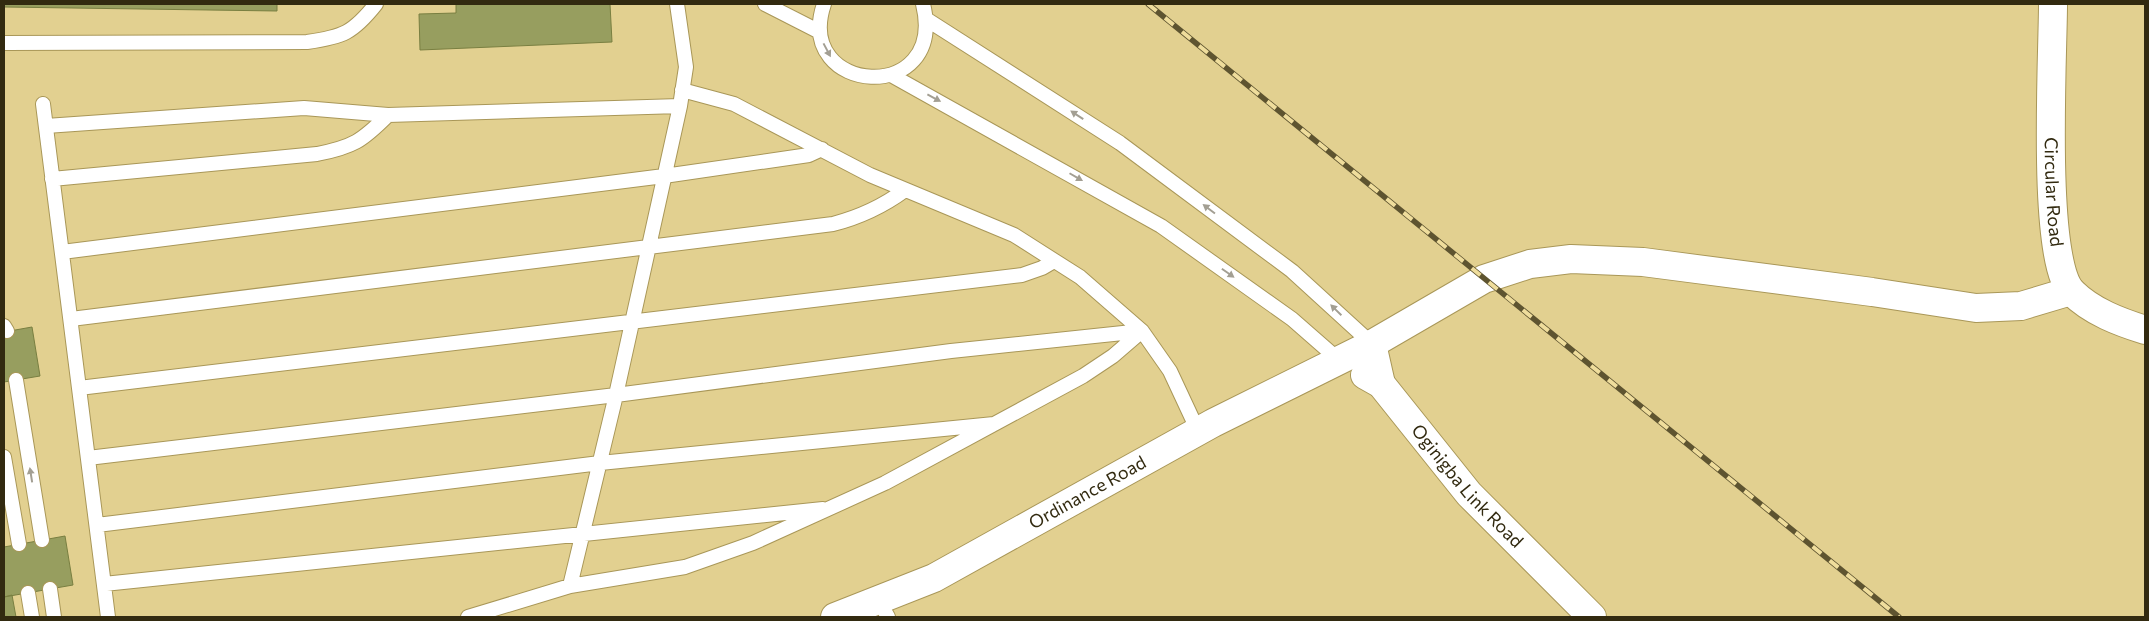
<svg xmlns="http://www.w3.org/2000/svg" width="2149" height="621" viewBox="0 0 2149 621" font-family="Commissioner,sans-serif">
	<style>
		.building { fill: #979e5f; stroke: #797f41 }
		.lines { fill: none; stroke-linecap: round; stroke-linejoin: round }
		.lane-casing { stroke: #a99758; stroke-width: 16 }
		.street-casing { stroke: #a99758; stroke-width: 30 }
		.secondary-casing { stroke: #a99758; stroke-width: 30 }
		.lane { stroke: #fff; stroke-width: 14 }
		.street { stroke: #fff; stroke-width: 28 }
		.secondary { stroke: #fff; stroke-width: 28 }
		.rail-casing { stroke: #5e5430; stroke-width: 5.5 }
		.rail { stroke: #efdd9c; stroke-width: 4; stroke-dasharray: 11; stroke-linecap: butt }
		.oneway { fill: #a39f93 }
		.labels { text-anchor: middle; stroke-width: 5; stroke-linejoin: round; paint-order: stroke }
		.street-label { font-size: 18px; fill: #322a10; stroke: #efdd9c }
	</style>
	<rect width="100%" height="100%" fill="#e2d090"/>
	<path class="building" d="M4,4h273v7l-273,-4z
		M456,4h154l2,38 -192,8 -1,-36 37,-1z
		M32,327l8,49 -36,6v-50z
		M65,536l8,49 -69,12v-50z
		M4,595v2l8,-2 4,22h-12z"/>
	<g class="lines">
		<defs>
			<path id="lane" d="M765,4l55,28
				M824,4c-31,92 124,102 99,0
				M926,19l194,124 172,128 80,73
				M4,43l303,-1c36,-5 46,-9 69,-38
				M891,75l270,151 131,93 48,42
				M682,90l52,14 136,71 144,60 66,42 62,54 28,40 28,60
				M43,104l65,513
				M46,126l258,-18 84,7 292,-9
				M52,179l265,-25c36,-7 45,-13 71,-39
				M62,252l602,-76 145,-21 13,-6
				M71,319l762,-95c27,-7 49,-17 72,-34
				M4,326l3,5
				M16,380l26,160
				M79,388l943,-113 20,-7 12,-7
				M4,457l15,87
				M88,458l528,-63 335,-44 191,-20
				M97,525l503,-62 394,-39
				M104,584l719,-75
				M570,586l46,-191 64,-289 6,-39 -9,-63
				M50,589l4,28
				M28,593l4,24
				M879,601l9,16
				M468,617l102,-31 115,-19 68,-24 132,-60 198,-107 30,-20 29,-25"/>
			<g id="street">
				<path id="s1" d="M2053,4c0,51 -12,256 19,288 20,20 48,30 73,38"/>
				<path d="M1372,344l112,-65 46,-15 41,-5 72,3 229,30 104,16 45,-2 50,-15"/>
			</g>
			<g id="secondary">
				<path id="s2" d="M1365,375l16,9 88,110 123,123"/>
				<path id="s3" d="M835,617l99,-39 279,-155 159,-79 9,40"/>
			</g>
		</defs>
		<use href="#lane" class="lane-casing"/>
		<use href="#street" class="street-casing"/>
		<use href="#secondary" class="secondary-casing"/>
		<use href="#lane" class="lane"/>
		<use href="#street" class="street"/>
		<use href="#secondary" class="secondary"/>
		<defs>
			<path id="rail" d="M1148,4l751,613"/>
		</defs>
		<use href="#rail" class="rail-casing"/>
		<use href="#rail" class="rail"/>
	</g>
	<defs><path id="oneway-solid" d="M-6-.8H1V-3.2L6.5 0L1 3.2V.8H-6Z" transform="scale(1.25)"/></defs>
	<g class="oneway">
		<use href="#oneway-solid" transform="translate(827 50) rotate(62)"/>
		<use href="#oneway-solid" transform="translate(934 98) rotate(28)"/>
		<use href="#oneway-solid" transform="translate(1077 115) rotate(-147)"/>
		<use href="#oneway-solid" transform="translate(1076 177) rotate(30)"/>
		<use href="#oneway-solid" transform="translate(1209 209) rotate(-143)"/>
		<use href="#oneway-solid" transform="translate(1228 273) rotate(35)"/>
		<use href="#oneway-solid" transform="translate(1336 310) rotate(-136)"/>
		<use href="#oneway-solid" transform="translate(31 475) rotate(-99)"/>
	</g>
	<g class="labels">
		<g class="street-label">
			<text dy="6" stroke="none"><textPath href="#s1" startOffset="188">Circular Road</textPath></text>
			<text dy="6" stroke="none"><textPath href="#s2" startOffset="152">Oginigba Link Road</textPath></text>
			<text dy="6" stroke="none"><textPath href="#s3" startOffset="282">Ordinance Road</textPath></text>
		</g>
	</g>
	<rect width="2149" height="621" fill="none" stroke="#322a10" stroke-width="10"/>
</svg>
